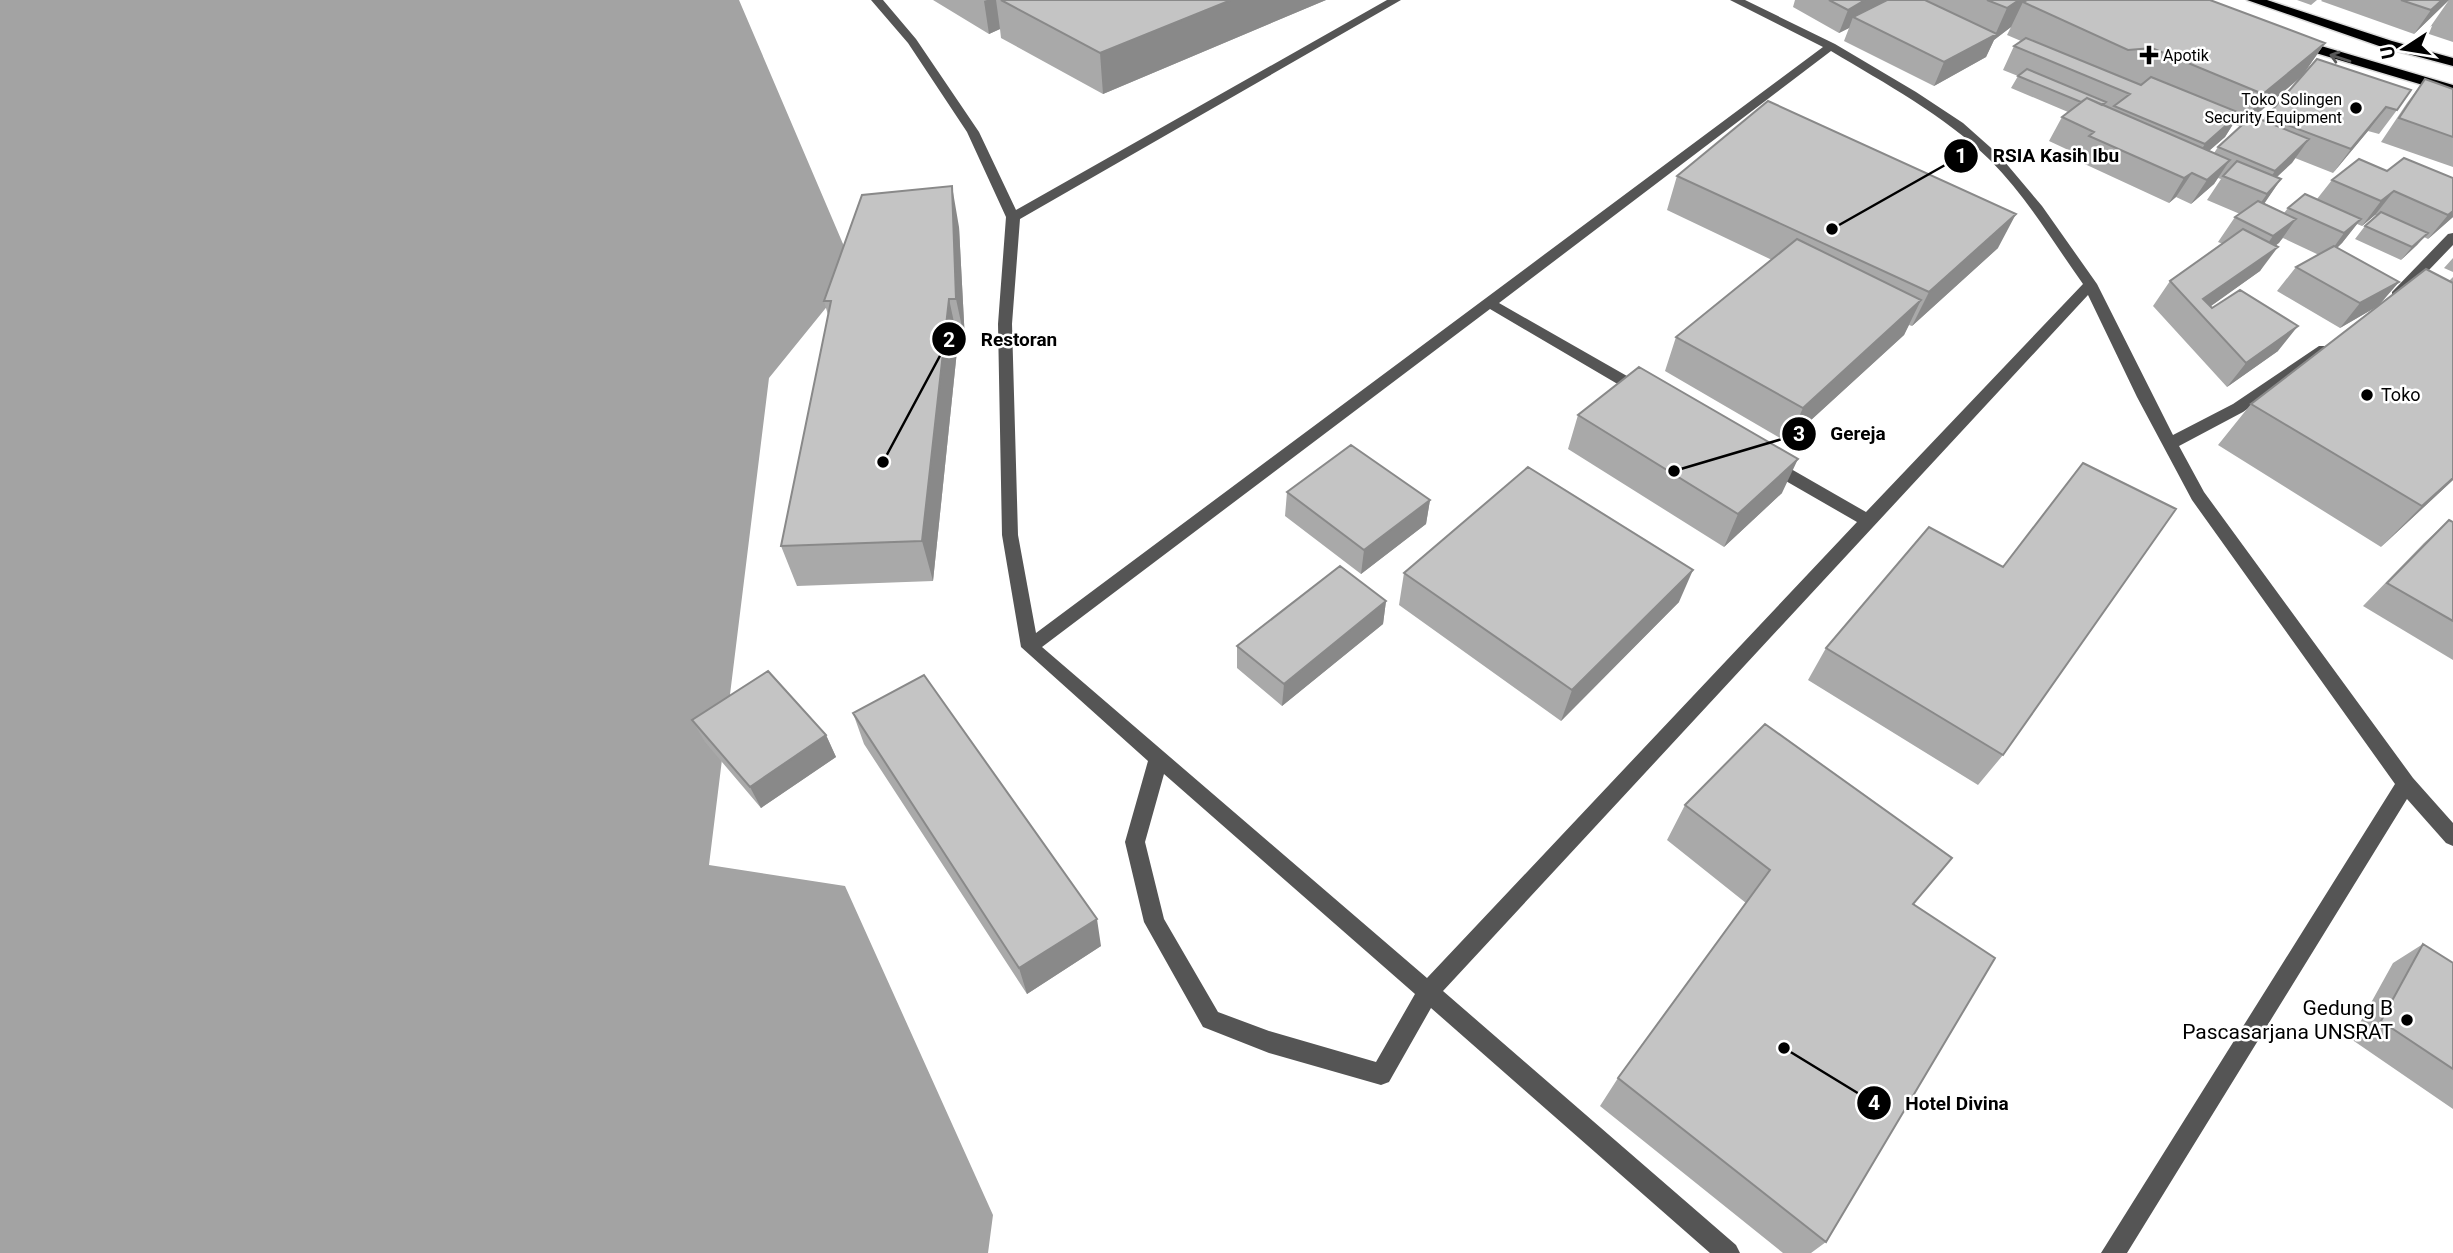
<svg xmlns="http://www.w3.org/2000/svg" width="2453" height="1253" viewBox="0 0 2453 1253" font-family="Roboto,sans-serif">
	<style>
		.water { fill: #a3a3a3 }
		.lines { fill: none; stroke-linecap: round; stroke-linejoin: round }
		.highway-casing { stroke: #dbdbdb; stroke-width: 3 }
		.minor { fill: #555; fill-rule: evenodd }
		.highway { fill: #000; fill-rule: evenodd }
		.wall { fill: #a9a9a9; fill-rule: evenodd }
		.shaded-wall { fill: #898989 }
		.building { fill: #c4c4c4; stroke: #898989; stroke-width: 2 }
		.oneway { stroke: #595959 }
		.poi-dot { fill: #000; stroke: #fff; stroke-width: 2.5 }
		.labels { text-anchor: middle; stroke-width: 5; stroke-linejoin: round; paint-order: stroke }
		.far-poi-label { font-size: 16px; fill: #000; stroke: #fff; text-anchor: start }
		.poi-label { font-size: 18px; fill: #000; stroke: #fff; text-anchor: start }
		.near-poi-label { font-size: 21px; fill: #000; stroke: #fff; text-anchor: end }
		.leader { fill: none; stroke: #000; stroke-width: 2.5 }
		.callout-dot { fill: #000; stroke: #fff; stroke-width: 2.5 }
		.mark-label { font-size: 21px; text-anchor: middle; font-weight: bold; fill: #fff }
		.callout-label { font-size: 19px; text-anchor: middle; font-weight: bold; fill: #000; stroke: #fff; stroke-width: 5; stroke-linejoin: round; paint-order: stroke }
	</style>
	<rect width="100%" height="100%" fill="#fff"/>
	<path class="water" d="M0,0h739l116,272 -86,106 -60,487 136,21 148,329 -5,38h-988z"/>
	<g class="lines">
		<defs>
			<path id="highway" d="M2247,0h20l125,41 61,17v8l-71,-19z
				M2294,38l159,47v9l-164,-49 -2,-3z"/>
		</defs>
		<use href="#highway" class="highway-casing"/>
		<path class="minor" d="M871,0h12l33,39 63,93 37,78 371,-210h14l-381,219 -8,105 6,211 18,98 787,-586 -93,-47h15l90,44 81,48 47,31 36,32 43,51 55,78 76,151 60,-31 86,-58h10l2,3 -2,3 -86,60 -64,34 25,46 209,286 40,45v23l-7,-3 -39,-44 -280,454h-26l294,-469 -203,-284 -55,-103 -49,-102 -645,696 293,254 4,8h-30l-279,-245 -42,74 -8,3 -112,-32 -66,-26 -59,-105 -19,-80 23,-81 -127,-114 -19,-112 -4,-211 8,-107 -39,-85 -59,-89zM1831,51c55,33 113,64 159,109 36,36 63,82 93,124l-217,228 -89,-51h-12l-2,4 2,4 92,53 -430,456 -385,-331 448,-338 148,87h10l3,-4 -3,-4 -149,-85zM1164,774l251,220 -39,68 -107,-31 -51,-19 -54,-93 -19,-77z
			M2453,233v12l-51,53h-10v-6l56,-58z"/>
		<use href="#highway" class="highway"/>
	</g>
	<path class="wall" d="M933,0h393l-223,94 -102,-56 -1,-9 -11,5z
		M1795,0h415l115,43 -23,33 -48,41 9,3 54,-61 80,51 -18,24 -11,-3 -35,42 -38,-15 -19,19 5,2 -17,24 20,10 4,-5 29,-9 15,-19 27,-21 94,58 -25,22 -4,-2 -7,8 -16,15 -46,-21 10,-13 12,-10 -2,-1 -13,11 -5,-2 -15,19 -5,5 62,34 -20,23 70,-24 4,-4v203l-72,67 -163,-102 33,-41 125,-97 -36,21 -63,-37 19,-24 23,-12 -36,-17 -8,8 -15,25 -50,35 68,45 -51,36 -74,-81 17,-25 53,-37 -5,-2 17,-25 5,-3 -33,-14 14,-21 -3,-1 -4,6 -23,20 -15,-7 -7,6 -93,-43 3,-5 -30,-14 13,-24 6,-5 -57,-24 7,-12 -15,-6 11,-24 7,-5 -14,-6 4,-8 -17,13 -8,17 -52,29 -90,-45 5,-13 -10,5 -46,-26zM2233,124l8,3 -23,20 -4,6 -5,-2 16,-14z
		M2297,0h20l-6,5z
		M2322,0h127l-35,34 -93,-33z
		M2449,0h4v42l-27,-9z
		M2425,79l28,10v78l-72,-25 26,-39z
		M1677,176l321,72 -86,78 -3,-1 -5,10 -117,107 -122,-71 11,-34 96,-77 -105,-50z
		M959,227l6,114h-7l-25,240 -136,5 -16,-40 47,-231 -4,-14z
		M2453,258v14l-9,-4z
		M1578,415l204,78 -58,54 -156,-98z
		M1287,492l143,8 -4,24 -65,50 -76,-58z
		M2449,520l4,2v138l-90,-54 61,-63z
		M1404,573l275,29 -118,119 -162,-116z
		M1386,601l-3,23 -101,82 -45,-38v-22z
		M1826,648l177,107 -25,30 -170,-105z
		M853,713l248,233 -74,48 -163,-250z
		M692,720l134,15 10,22 -75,51 -56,-66z
		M1685,805l228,99 -87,338 -15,11h-28l-183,-147 18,-28 128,-175 -79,-63z
		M2423,944l30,19v146l-102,-70 42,-76z"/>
	<path class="shaded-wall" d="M987,0h9l4,29 -11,5 -5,-33z
		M1231,0h95l-223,94 -3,-41z
		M1865,0h22l-34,17 -4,11 -10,5 9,-23z
		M2019,0h26l-22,2 -12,25 -17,13 -8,17 -52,29 10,-24 51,-27 12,-27z
		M2442,0h7l-35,34 17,-24z
		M2325,43l-23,33 -61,51 22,-33z
		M2386,107l-18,24 -35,42 18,-24z
		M2240,113l-15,24 -36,31 16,-24z
		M2309,139l-17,24 -30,28h-1l14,-20z
		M2230,160l-16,24 -23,20 16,-24z
		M2192,173l-16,24 -7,6 15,-25z
		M2281,179l-17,25 -14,14 17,-24z
		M952,186l7,41 6,114 -9,-42z
		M2394,191l-19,24 -13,11 19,-25z
		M2453,211v6l-25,22 20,-24z
		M2016,214l-18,34 -86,78 17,-34z
		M2296,219l-17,24 -23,17 17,-24z
		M2361,219l-19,24 -16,15 18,-25z
		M2428,233l-11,12 -16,15 11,-13z
		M2278,247l-18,24 -60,43 3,-15z
		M2399,282l-21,24 -38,22 20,-25z
		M949,299l9,42 -25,240 -11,-40z
		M1921,300l-17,35 -117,107 16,-34z
		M2298,326l-20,25 -51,36 19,-24z
		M1798,459l-16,34 -58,54 14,-33z
		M2453,478v2l-72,67 41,-41z
		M1430,500l-4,24 -65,50 3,-24z
		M1693,570l-14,32 -118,119 11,-31z
		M1386,601l-3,23 -101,82 2,-22z
		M826,735l10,22 -75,51 -11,-21z
		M1097,919l4,27 -74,48 -8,-26z"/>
	<path class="building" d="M1001,0h230l-131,53z
		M1829,0h36l-17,10z
		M1887,0h38l72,34 -53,28 -91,-45z
		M1987,0h32l-12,8z
		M2027,0h183l115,43 -62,51 -111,-46 -24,2 -105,-48z
		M2401,0h41l-11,10z
		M2026,38l115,47 10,-8 89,36 -35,31 -91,-38 16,-12 -116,-48z
		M2317,59l94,31 -14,20 -11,-3 -35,42 -85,-32z
		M2027,69l79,33 -4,3 -15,-7 -6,4 -63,-26z
		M2425,79l28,10v48l-54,-19z
		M2087,98l143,62 -23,20 -15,-7 -8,5 -95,-42 5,-4 -32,-15z
		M1768,101l248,113 -87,78 -252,-116z
		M2252,116l57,23 -34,32 -57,-24z
		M2404,158l49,20v33l-5,4 -54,-24 -13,10 -49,-21 27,-21 28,12z
		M2237,161l44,18 -14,15 -44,-18z
		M952,186l4,113h-7l-27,242 -141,5 50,-245h-7l38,-106z
		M2305,194l56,25 -17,14 -56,-25z
		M2258,201l38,18 -23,17 -38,-19z
		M2381,212l47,21 -16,14 -47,-21z
		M2243,229l35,18 -75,52 9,9 28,-18 58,36 -52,37 -76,-82z
		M1797,239l124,61 -118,108 -127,-71z
		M2334,246l65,36 -39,21 -64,-36z
		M2426,269l27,14v195l-31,28 -171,-102z
		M1639,367l159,92 -60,55 -160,-99z
		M1351,445l79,55 -66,50 -77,-58z
		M2083,463l93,46 -173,246 -177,-107 103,-121 74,40z
		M1528,467l165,103 -121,120 -168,-117z
		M2449,520l4,2v99l-66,-38z
		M1340,566l46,35 -102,83 -47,-38z
		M768,671l58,64 -76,52 -58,-67z
		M924,675l173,244 -78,49 -166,-255z
		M1765,724l187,134 -39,46 82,54 -169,284 -208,-164 152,-208 -85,-65z
		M2423,944l30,19v106l-72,-48z"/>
	<defs><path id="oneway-shaft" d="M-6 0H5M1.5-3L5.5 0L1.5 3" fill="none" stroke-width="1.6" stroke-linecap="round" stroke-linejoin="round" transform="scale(1.75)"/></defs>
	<use class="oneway" href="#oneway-shaft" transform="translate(2340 58) rotate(-162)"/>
	<g class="poi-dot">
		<path d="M2145.5 44.5h7v7h7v7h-7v7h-7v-7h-7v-7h7z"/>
		<circle cx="2356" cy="108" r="7"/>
		<circle cx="2367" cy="395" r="7"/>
		<circle cx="2407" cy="1020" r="7"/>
	</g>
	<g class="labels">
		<g class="far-poi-label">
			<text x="2163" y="61">Apotik</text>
			<text x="2342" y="105" text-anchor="end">Toko Solingen<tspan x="2342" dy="18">Security Equipment</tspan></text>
		</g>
		<g class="poi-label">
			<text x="2381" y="401">Toko</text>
		</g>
		<g class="near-poi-label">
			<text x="2393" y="1015">Gedung B<tspan x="2393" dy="24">Pascasarjana UNSRAT</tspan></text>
		</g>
	</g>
	<path class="leader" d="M1832 229L1961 156M883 462L949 339M1674 471L1799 434M1784 1048L1874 1103"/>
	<g class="callout-dot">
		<circle cx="1832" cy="229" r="7"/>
		<circle cx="883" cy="462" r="7"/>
		<circle cx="1674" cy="471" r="7"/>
		<circle cx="1784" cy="1048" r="7"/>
		<circle cx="1961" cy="156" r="18"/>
		<circle cx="949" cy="339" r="18"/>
		<circle cx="1799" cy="434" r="18"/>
		<circle cx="1874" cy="1103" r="18"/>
	</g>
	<g class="mark-label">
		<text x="1961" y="163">1</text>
		<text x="949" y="347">2</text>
		<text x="1799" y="441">3</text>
		<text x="1874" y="1110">4</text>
	</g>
	<g class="callout-label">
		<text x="2056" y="162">RSIA Kasih Ibu</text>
		<text x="1019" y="346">Restoran</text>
		<text x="1858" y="440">Gereja</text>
		<text x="1957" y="1110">Hotel Divina</text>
	</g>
	<g transform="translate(2404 49) rotate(258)" stroke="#ffffff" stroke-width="5" paint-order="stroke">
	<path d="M0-5L12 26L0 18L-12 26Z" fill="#000000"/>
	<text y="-10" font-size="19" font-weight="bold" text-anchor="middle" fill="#000000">U</text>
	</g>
</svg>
